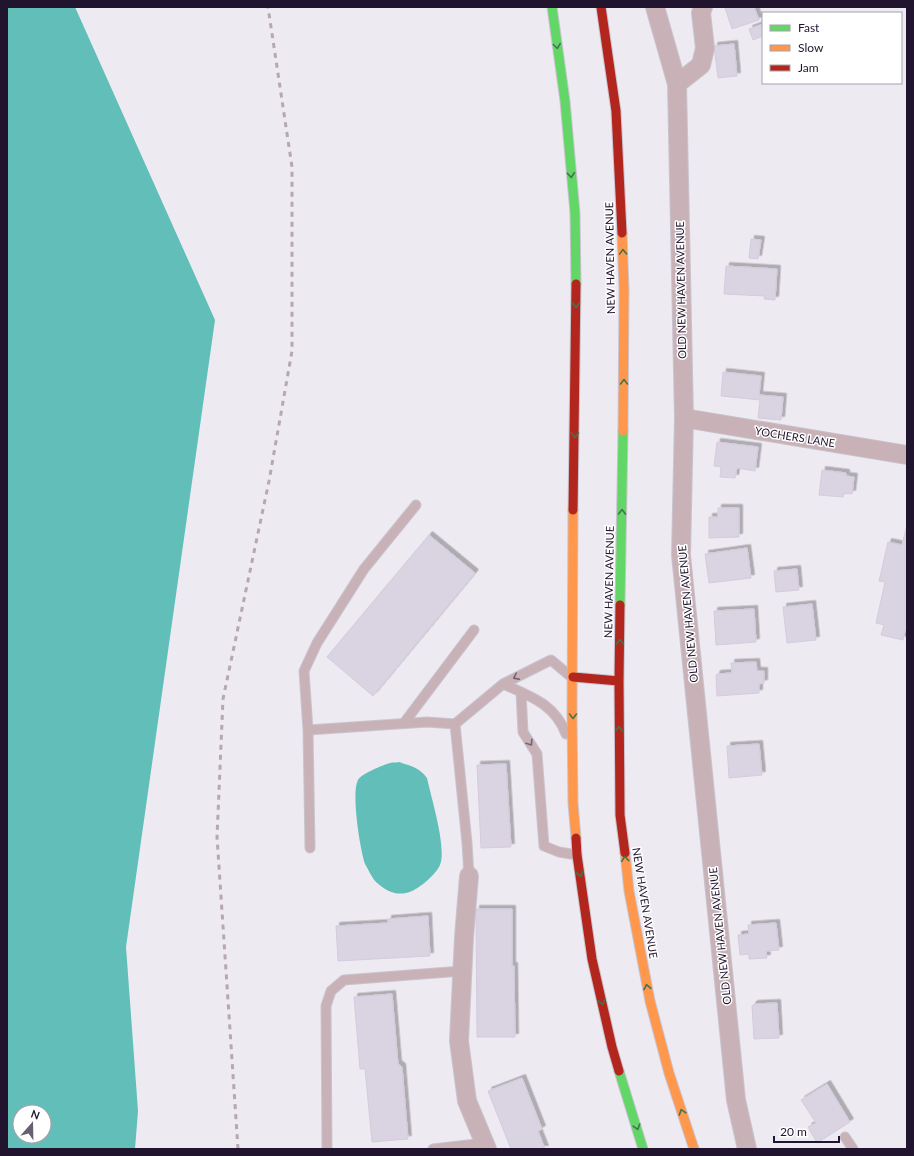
<svg xmlns="http://www.w3.org/2000/svg" width="914" height="1156" viewBox="0 0 914 1156" font-family="Lato,sans-serif">
	<style>
		.water { fill: #61beb9; fill-rule: evenodd }
		.building { fill: #dad3e2; stroke: #d4cbdd; filter: url(#shadow) }
		.lines { fill: none; stroke-linecap: round; stroke-linejoin: round }
		.lane-casing { stroke: #c9c4ce; stroke-width: 11 }
		.street-casing { stroke: #c9c4ce; stroke-width: 20 }
		.fast-casing { stroke: #c9c4ce; stroke-width: 11 }
		.slow-casing { stroke: #c9c4ce; stroke-width: 11 }
		.jam-casing { stroke: #c9c4ce; stroke-width: 11 }
		.lane { stroke: #c9b2b7; stroke-width: 9 }
		.street { stroke: #c9b2b7; stroke-width: 18 }
		.fast { stroke: #63d668; stroke-width: 9 }
		.slow { stroke: #ff974d; stroke-width: 9 }
		.jam { stroke: #b3261e; stroke-width: 9 }
		.rail { stroke: #b7a8ae; stroke-width: 3; stroke-dasharray: 5 5; stroke-linecap: butt }
		.oneway { stroke: #42754b }
		.oneway2 { stroke: #756372 }
		.labels { text-anchor: middle; stroke-width: 3; stroke-linejoin: round; paint-order: stroke }
		.street-label { font-size: 11px; fill: #21142e; stroke: #fff }
	</style>
	<defs>
		<filter id="shadow"><feDropShadow dx="3.5" dy="-3.5" stdDeviation="0" flood-color="#0004"/></filter>
	</defs>
	<rect width="100%" height="100%" fill="#eeeaf2"/>
	<path class="water" d="M7,7h68l140,313 -89,627 12,164 -3,38h-128zM20,1112h24v24h-24z
		M399,762c12,4 20,5 28,16 4,19 20,70 13,87 -4,9 -19,22 -28,26 -14,6 -25,1 -36,-9 -4,-4 -8,-13 -11,-18 -5,-15 -14,-71 -7,-84 3,-6 25,-15 32,-17 3,-1 6,0 9,-1z"/>
	<path class="building" d="M726,7h28l5,13 -27,9 -7,-21z
		M763,24v12l-10,4 -4,-11z
		M734,44l3,32 -19,2 -4,-32z
		M751,239l10,1 -3,19 -9,-1z
		M726,266l51,3 -2,31 -11,-1 1,-3 -41,-2z
		M723,372l38,4 -2,19 24,2 -2,23 -23,-2 2,-18 -39,-4z
		M717,442l41,5 -3,24 -18,-3 -2,10 -15,-1 1,-10 -7,-1z
		M822,470l24,3v3l8,1 -2,17 -8,-1 -1,4 -24,-2z
		M718,508h21v29l-30,1v-21h9z
		M907,525v104l-2,2 -2,9 -22,-5 3,-10 -8,-2 9,-41 -6,-1 9,-39 14,3z
		M429,535l46,38 -102,123 -46,-39z
		M747,548l4,30 -42,5 -4,-29z
		M797,569l2,21 -23,2 -2,-21z
		M812,604l4,36 -29,3 -4,-36z
		M754,609l2,33 -40,3 -2,-34z
		M756,662l1,9h7v12l-5,1v9l-42,3 -1,-20 1,-2 15,-1 -1,-10z
		M759,744l3,31 -33,3 -2,-32z
		M506,764l5,83 -30,1 -4,-83z
		M476,909h36v57h2l1,71h-38z
		M428,916l2,40 -92,5 -2,-35 52,-3v-4z
		M776,923l3,27 -13,1 1,7 -18,1v-5l-9,1 -2,-20 11,-1 -1,-9z
		M392,994l6,70 4,3 6,72 -36,3 -7,-73h-5l-6,-72z
		M777,1003l2,35 -25,1 -2,-33 2,-2z
		M522,1078l20,51 -4,2 7,18h-34l-23,-58z
		M827,1084l23,38 -33,21 -9,-16 8,-4 -15,-23z"/>
	<g class="lines">
		<defs>
			<path id="lane" d="M416,505l-52,64 -47,74 -13,28 4,59 119,-8 28,2
				M521,692l2,40 14,22 7,92 15,6 18,3
				M404,723l70,-93
				M308,730l2,118
				M566,734c-11,-30 -36,-38 -63,-50l48,-24 18,15
				M469,876l-2,-33 -12,-119 48,-40
				M845,1137l8,12
				M327,1149l-1,-143 5,-15 13,-11 118,-9
				M433,1149l52,-6"/>
			<path id="street" d="M655,7l22,77 7,334 -3,137 55,545 11,49
				M677,84l24,-19 4,-17 -4,-35 2,-6
				M684,418l223,37
				M469,876l-5,61 -5,104 8,60 20,48"/>
			<path id="fast" d="M552,7l13,94 10,112 1,71
				M620,605l3,-174
				M619,1071l24,78"/>
			<path id="slow" d="M622,233l2,56 -1,142
				M573,510l-1,204 1,89 3,35
				M625,853l4,38 21,110 19,72 25,76"/>
			<path id="jam" d="M601,7l15,104 6,122
				M573,510l3,-226
				M620,605l-1,76 1,134 5,38
				M573,677l46,4
				M576,838l1,17 15,104 20,88 7,24"/>
		</defs>
		<use href="#lane" class="lane-casing"/>
		<use href="#street" class="street-casing"/>
		<use href="#fast" class="fast-casing"/>
		<use href="#slow" class="slow-casing"/>
		<use href="#jam" class="jam-casing"/>
		<use href="#lane" class="lane"/>
		<use href="#street" class="street"/>
		<use href="#fast" class="fast"/>
		<use href="#slow" class="slow"/>
		<use href="#jam" class="jam"/>
		<path class="rail" d="M238,1149l-21,-312 6,-138 46,-218 23,-130v-184l-24,-160"/>
	</g>
	<defs><path id="oneway-chevron" d="M-2-3.5L2.5 0L-2 3.5" fill="none" stroke-width="1.6" stroke-linecap="round" stroke-linejoin="round"/></defs>
	<g class="oneway">
		<use href="#oneway-chevron" transform="translate(557 46) rotate(82)"/>
		<use href="#oneway-chevron" transform="translate(571 175) rotate(85)"/>
		<use href="#oneway-chevron" transform="translate(623 252) rotate(-92)"/>
		<use href="#oneway-chevron" transform="translate(576 305) rotate(90)"/>
		<use href="#oneway-chevron" transform="translate(624 382) rotate(-90)"/>
		<use href="#oneway-chevron" transform="translate(575 435) rotate(91)"/>
		<use href="#oneway-chevron" transform="translate(622 512) rotate(-89)"/>
		<use href="#oneway-chevron" transform="translate(620 642) rotate(-89)"/>
		<use href="#oneway-chevron" transform="translate(573 716) rotate(90)"/>
		<use href="#oneway-chevron" transform="translate(619 729) rotate(-90)"/>
		<use href="#oneway-chevron" transform="translate(625 859) rotate(-96)"/>
		<use href="#oneway-chevron" transform="translate(580 874) rotate(80)"/>
		<use href="#oneway-chevron" transform="translate(647 987) rotate(-101)"/>
		<use href="#oneway-chevron" transform="translate(602 1002) rotate(77)"/>
		<use href="#oneway-chevron" transform="translate(682 1112) rotate(-108)"/>
		<use href="#oneway-chevron" transform="translate(637 1127) rotate(73)"/>
	</g>
	<g class="oneway2">
		<use href="#oneway-chevron" transform="translate(516 677) rotate(154)"/>
		<use href="#oneway-chevron" transform="translate(530 743) rotate(56)"/>
	</g>
	<g class="labels">
		<g class="street-label">
			<text transform="translate(610 258) rotate(-91)" y="4">NEW HAVEN AVENUE</text>
			<text transform="translate(681 290) rotate(-91)" y="4">OLD NEW HAVEN AVENUE</text>
			<text transform="translate(795 437) rotate(9)" y="4">YOCHERS LANE</text>
			<text transform="translate(609 582) rotate(-89)" y="4">NEW HAVEN AVENUE</text>
			<text transform="translate(688 614) rotate(-95)" y="4">OLD NEW HAVEN AVENUE</text>
			<text transform="translate(645 903) rotate(81)" y="4">NEW HAVEN AVENUE</text>
			<text transform="translate(720 936) rotate(-96)" y="4">OLD NEW HAVEN AVENUE</text>
		</g>
	</g>
	<rect width="914" height="1156" fill="none" stroke="#21142e" stroke-width="16"/>
	<rect x="762" y="12" width="140" height="72" fill="#ffffff" stroke="#a6a1ab"/>
	<rect x="770" y="25" width="20" height="6" fill="#63d668" stroke="#a6a1ab"/>
	<text x="798" y="32" font-size="12" fill="#21142e">Fast</text>
	<rect x="770" y="45" width="20" height="6" fill="#ff974d" stroke="#a6a1ab"/>
	<text x="798" y="52" font-size="12" fill="#21142e">Slow</text>
	<rect x="770" y="65" width="20" height="6" fill="#b3261e" stroke="#a6a1ab"/>
	<text x="798" y="72" font-size="12" fill="#21142e">Jam</text>
	<g transform="translate(32 1124) rotate(20)"><circle r="19" fill="#ffffff" stroke="#a6a1ab"/>
	<path d="M0-3L7 15L0 10L-7 15Z" fill="#695f73"/>
	<text y="-6" font-size="11" font-weight="bold" text-anchor="middle" fill="#21142e">N</text>
	</g>
	<path d="M774 1136v6h65v-6" fill="none" stroke="#21142e" stroke-width="2"/>
	<text x="780" y="1136" font-size="12" fill="#21142e" stroke="#ffffff" stroke-width="3" paint-order="stroke">20 m</text>
</svg>
